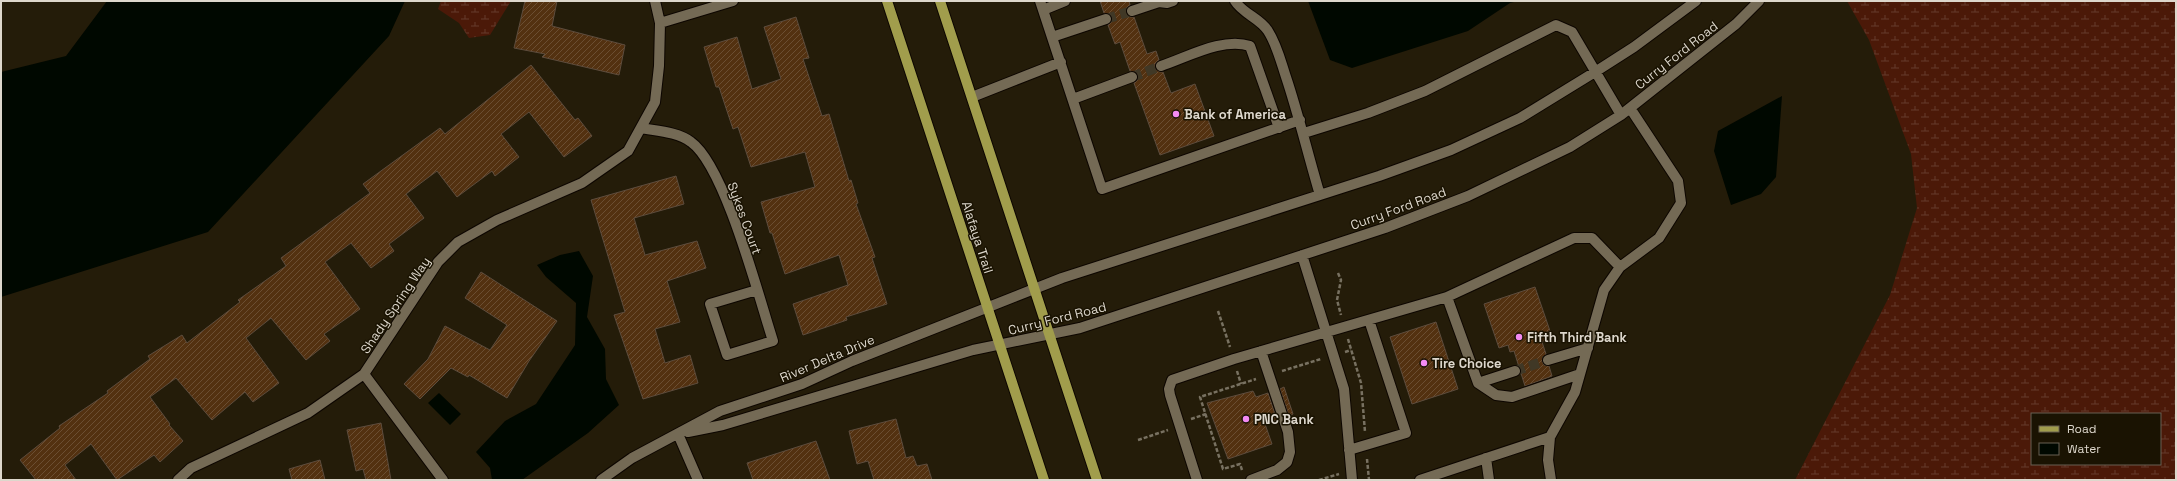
<svg xmlns="http://www.w3.org/2000/svg" width="2177" height="481" viewBox="0 0 2177 481" font-family="'Space Grotesk',sans-serif">
	<style>
		.wetland { fill: url(#wetland-marsh); fill-rule: evenodd }
		.water { fill: #000800 }
		.building { fill: url(#building-hatch); stroke: #5d4c3d }
		.lines { fill: none; stroke-linecap: round; stroke-linejoin: round }
		.minor-tunnel { stroke: #403826; stroke-width: 10; stroke-dasharray: 10 5; stroke-linecap: butt }
		.minor-casing { stroke: #0d0600; stroke-width: 12 }
		.major-casing { stroke: #0d0600; stroke-width: 12 }
		.path { stroke: #787161; stroke-width: 2.5; stroke-dasharray: 4 2; stroke-linecap: butt }
		.minor { stroke: #746a55; stroke-width: 10 }
		.major { stroke: #a19d4c; stroke-width: 10 }
		.poi-dot { fill: #f38af2; stroke: #1a1302; stroke-width: 1.5 }
		.labels { text-anchor: middle; stroke-width: 3; stroke-linejoin: round; paint-order: stroke }
		.street-label { font-size: 13px; fill: #ddd7cc; stroke: #1a1302 }
		.poi-label { font-size: 13px; font-weight: bold; fill: #ddd7cc; stroke: #1a1302; text-anchor: start }
	</style>
	<defs>
		<pattern id="wetland-marsh" width="20" height="14" patternUnits="userSpaceOnUse"><rect width="20" height="14" fill="#4b1908"/><path d="M1 5h8M5 5V1M11 12h8M15 12V8" fill="none" stroke="#643a2b"/></pattern>
		<pattern id="building-hatch" width="6" height="6" patternUnits="userSpaceOnUse"><rect width="6" height="6" fill="#533110"/><path d="M-1 1l2-2M0 6l6-6M5 7l2-2" fill="none" stroke="#6b4e32"/></pattern>
	</defs>
	<rect width="100%" height="100%" fill="#241c09"/>
	<path class="wetland" d="M441,1h70l-21,34 -21,3 -10,-15 -21,-14z
		M1847,1h329v479h-381l95,-185 27,-87 -6,-54 -42,-114zM2032,414h128v50h-128z"/>
	<path class="water" d="M107,1h298l-16,35 -181,196 -207,65v-225l65,-16z
		M1308,1h210l-8,2 -42,28 -116,37 -22,-8z
		M1782,96l-6,81 -15,17 -30,11 -17,-54 4,-20z
		M579,251l14,25 -6,41 18,32 1,30 13,26 -31,28 -66,47h-30l-2,-12 -14,-16 29,-31 31,-17 39,-59 1,-42 -30,-26 -9,-12 23,-10z
		M439,393l22,21 -11,11 -22,-22z"/>
	<path class="building" d="M525,1h32l-5,25 73,19 -6,30 -77,-18 3,-3 -31,-6z
		M1100,1h29l1,4 -4,4v4l4,4h4l13,37 9,-3 3,9 -4,4v5l5,3h3l8,21 24,-9 19,52 -54,19 -26,-72 4,-5v-4l-8,-3 -10,-29 -5,2 -7,-19 4,-4v-4l-8,-4z
		M796,17l13,41 -6,1 19,57 7,-2 20,67 2,-1 7,23 -2,1 19,53 -3,1 15,46 -41,13 1,3 -44,15 -10,-31 55,-19 -9,-30 -54,19 -13,-41h-2l-9,-31 54,-15 -10,-35 -54,15 -13,-40 -5,2 -14,-42h-3l-12,-40 33,-10 15,52 29,-10 -17,-52z
		M531,65l44,55 3,-2 14,18 -28,21 -35,-45 -28,22 18,23 -24,19 -3,-5 -35,26 -20,-26 -31,23 18,24 -35,26 5,7 -23,17 -20,-25 -26,19 35,47 -36,25 6,7 -24,19 -35,-42 -25,20 33,45 -26,19 -8,-10 -33,28 -36,-42 -26,19 20,27 -1,1 14,16 -23,21 -6,-7 -37,25 -26,-36 -26,21 11,15h-40l-16,-20 40,-32 -1,-2 49,-33 -1,-2 43,-32 -2,-3 34,-21 5,8 53,-41 -2,-2 48,-34 -5,-8 89,-65 -7,-9 77,-56 5,6z
		M676,176l8,28 -50,14 11,37 52,-14 9,27 -39,13 13,41 -25,7 10,34 25,-8 8,28 -55,16 -29,-84 11,-3 -34,-112z
		M481,272l76,49 -28,40 -22,37 -38,-23 -1,2 -17,-9 -31,31 -16,-15 24,-25 17,-33 45,24 17,-25 -42,-27z
		M1535,287l15,44 -7,3 2,6 -3,2 4,12 -4,7 2,4 5,1 3,10 -27,10 -11,-35 -4,1 -2,-7 -9,3 -15,-44z
		M1436,322l22,67 -46,15 -22,-67z
		M1284,387l9,27 -4,2 -9,-27z
		M1253,391l3,6 12,-4 9,27 -12,4 7,20 -44,15 -21,-56z
		M896,419l10,39 7,-2 4,10 10,-2 5,16h-58l-6,-19 -11,3 -8,-33z
		M381,423l10,57h-25l-3,-11 -7,2 -9,-41z
		M816,441l14,39h-77l-6,-17z
		M320,460l5,20h-33l-3,-11z"/>
	<g class="lines">
		<path class="minor-tunnel" d="M1106,19l26,-8
			M1132,77l29,-11
			M1515,371l33,-11"/>
		<defs>
			<path id="minor" d="M1040,1l62,188 198,-69
				M1235,1c8,13 25,17 33,30 9,14 13,31 18,46 13,39 22,78 34,118
				M1043,10l22,-9
				M1132,11l27,-9 8,1 6,-2
				M660,23l73,-22
				M1052,37l54,-18
				M1161,66c27,-9 62,-29 89,-20l29,82
				M972,97l89,-35
				M1073,99l59,-22
				M641,128c16,3 37,4 50,14 34,24 68,156 82,199l-46,14 -17,-51 47,-14
				M1304,133l64,-20 57,-22 131,-66 16,7 49,83
				M1302,255l42,134 8,91
				M1447,297l31,86 18,12 16,2 68,-23
				M1548,360l40,-12
				M364,374l79,106
				M1478,383l37,-12
				M688,432l35,-7 250,-75 107,-22 305,-100 83,-32 102,-49 51,-32 115,-91 23,-23
				M678,434l20,46
				M1349,450l57,-17 -37,-113
				M1486,458l3,22
				M178,480l13,-12 117,-55 56,-39 74,-112 20,-20 39,-22 85,-37 46,-32 27,-49 4,-36 1,-43 -5,-22
				M601,480l31,-22 88,-47 82,-27 50,-23 210,-83 317,-102 72,-26 69,-32 75,-46 39,-25 62,-46
				M1197,480l-27,-85 -1,-6 3,-9 62,-21 213,-62 127,-59h18l28,29
				M1251,480l26,-10 10,-8 3,-10 -2,-20 -27,-81
				M1420,480l130,-43
				M1551,480l-3,-20 2,-23 25,-45 29,-102 16,-23 39,-29 22,-35 -3,-22 -48,-73"/>
			<path id="major" d="M887,1l157,479
				M940,1l157,479"/>
		</defs>
		<use href="#minor" class="minor-casing"/>
		<use href="#major" class="major-casing"/>
		<path class="path" d="M1338,273l3,7 -4,20 4,15
			M1218,311l12,36
			M1348,339l13,44 4,49
			M1345,352l6,-2
			M1237,371l4,13
			M1282,371l39,-12
			M1191,419l15,-5
			M1138,440l30,-10
			M1367,459l2,21
			M1242,470l-2,-6 -17,5 -23,-72 56,-18
			M1319,480l20,-6"/>
		<use href="#minor" class="minor"/>
		<use href="#major" class="major"/>
	</g>
	<g class="poi-dot">
		<circle cx="1176" cy="114" r="4"/>
		<circle cx="1519" cy="337" r="4"/>
		<circle cx="1424" cy="363" r="4"/>
		<circle cx="1246" cy="419" r="4"/>
	</g>
	<g class="labels">
		<g class="street-label">
			<text transform="translate(1676 55) rotate(-38)" y="5">Curry Ford Road</text>
			<text transform="translate(1398 208) rotate(-20)" y="5">Curry Ford Road</text>
			<text transform="translate(745 218) rotate(70)" y="5">Sykes Court</text>
			<text transform="translate(978 237) rotate(72)" y="5">Alafaya Trail</text>
			<text transform="translate(395 305) rotate(-56)" y="5">Shady Spring Way</text>
			<text transform="translate(1057 318) rotate(-14)" y="5">Curry Ford Road</text>
			<text transform="translate(827 358) rotate(-23)" y="5">River Delta Drive</text>
		</g>
		<g class="poi-label">
			<text x="1184" y="119">Bank of America</text>
			<text x="1527" y="342">Fifth Third Bank</text>
			<text x="1432" y="368">Tire Choice</text>
			<text x="1254" y="424">PNC Bank</text>
		</g>
	</g>
	<rect width="2177" height="481" fill="none" stroke="#ddd7cc" stroke-width="4"/>
	<rect x="2031" y="413" width="130" height="52" fill="#1a1302" stroke="#686153"/>
	<rect x="2039" y="426" width="20" height="6" fill="#a19d4c" stroke="#686153"/>
	<text x="2067" y="433" font-size="12" fill="#ddd7cc">Road</text>
	<rect x="2039" y="443" width="20" height="12" fill="#000800" stroke="#686153"/>
	<text x="2067" y="453" font-size="12" fill="#ddd7cc">Water</text>
</svg>
